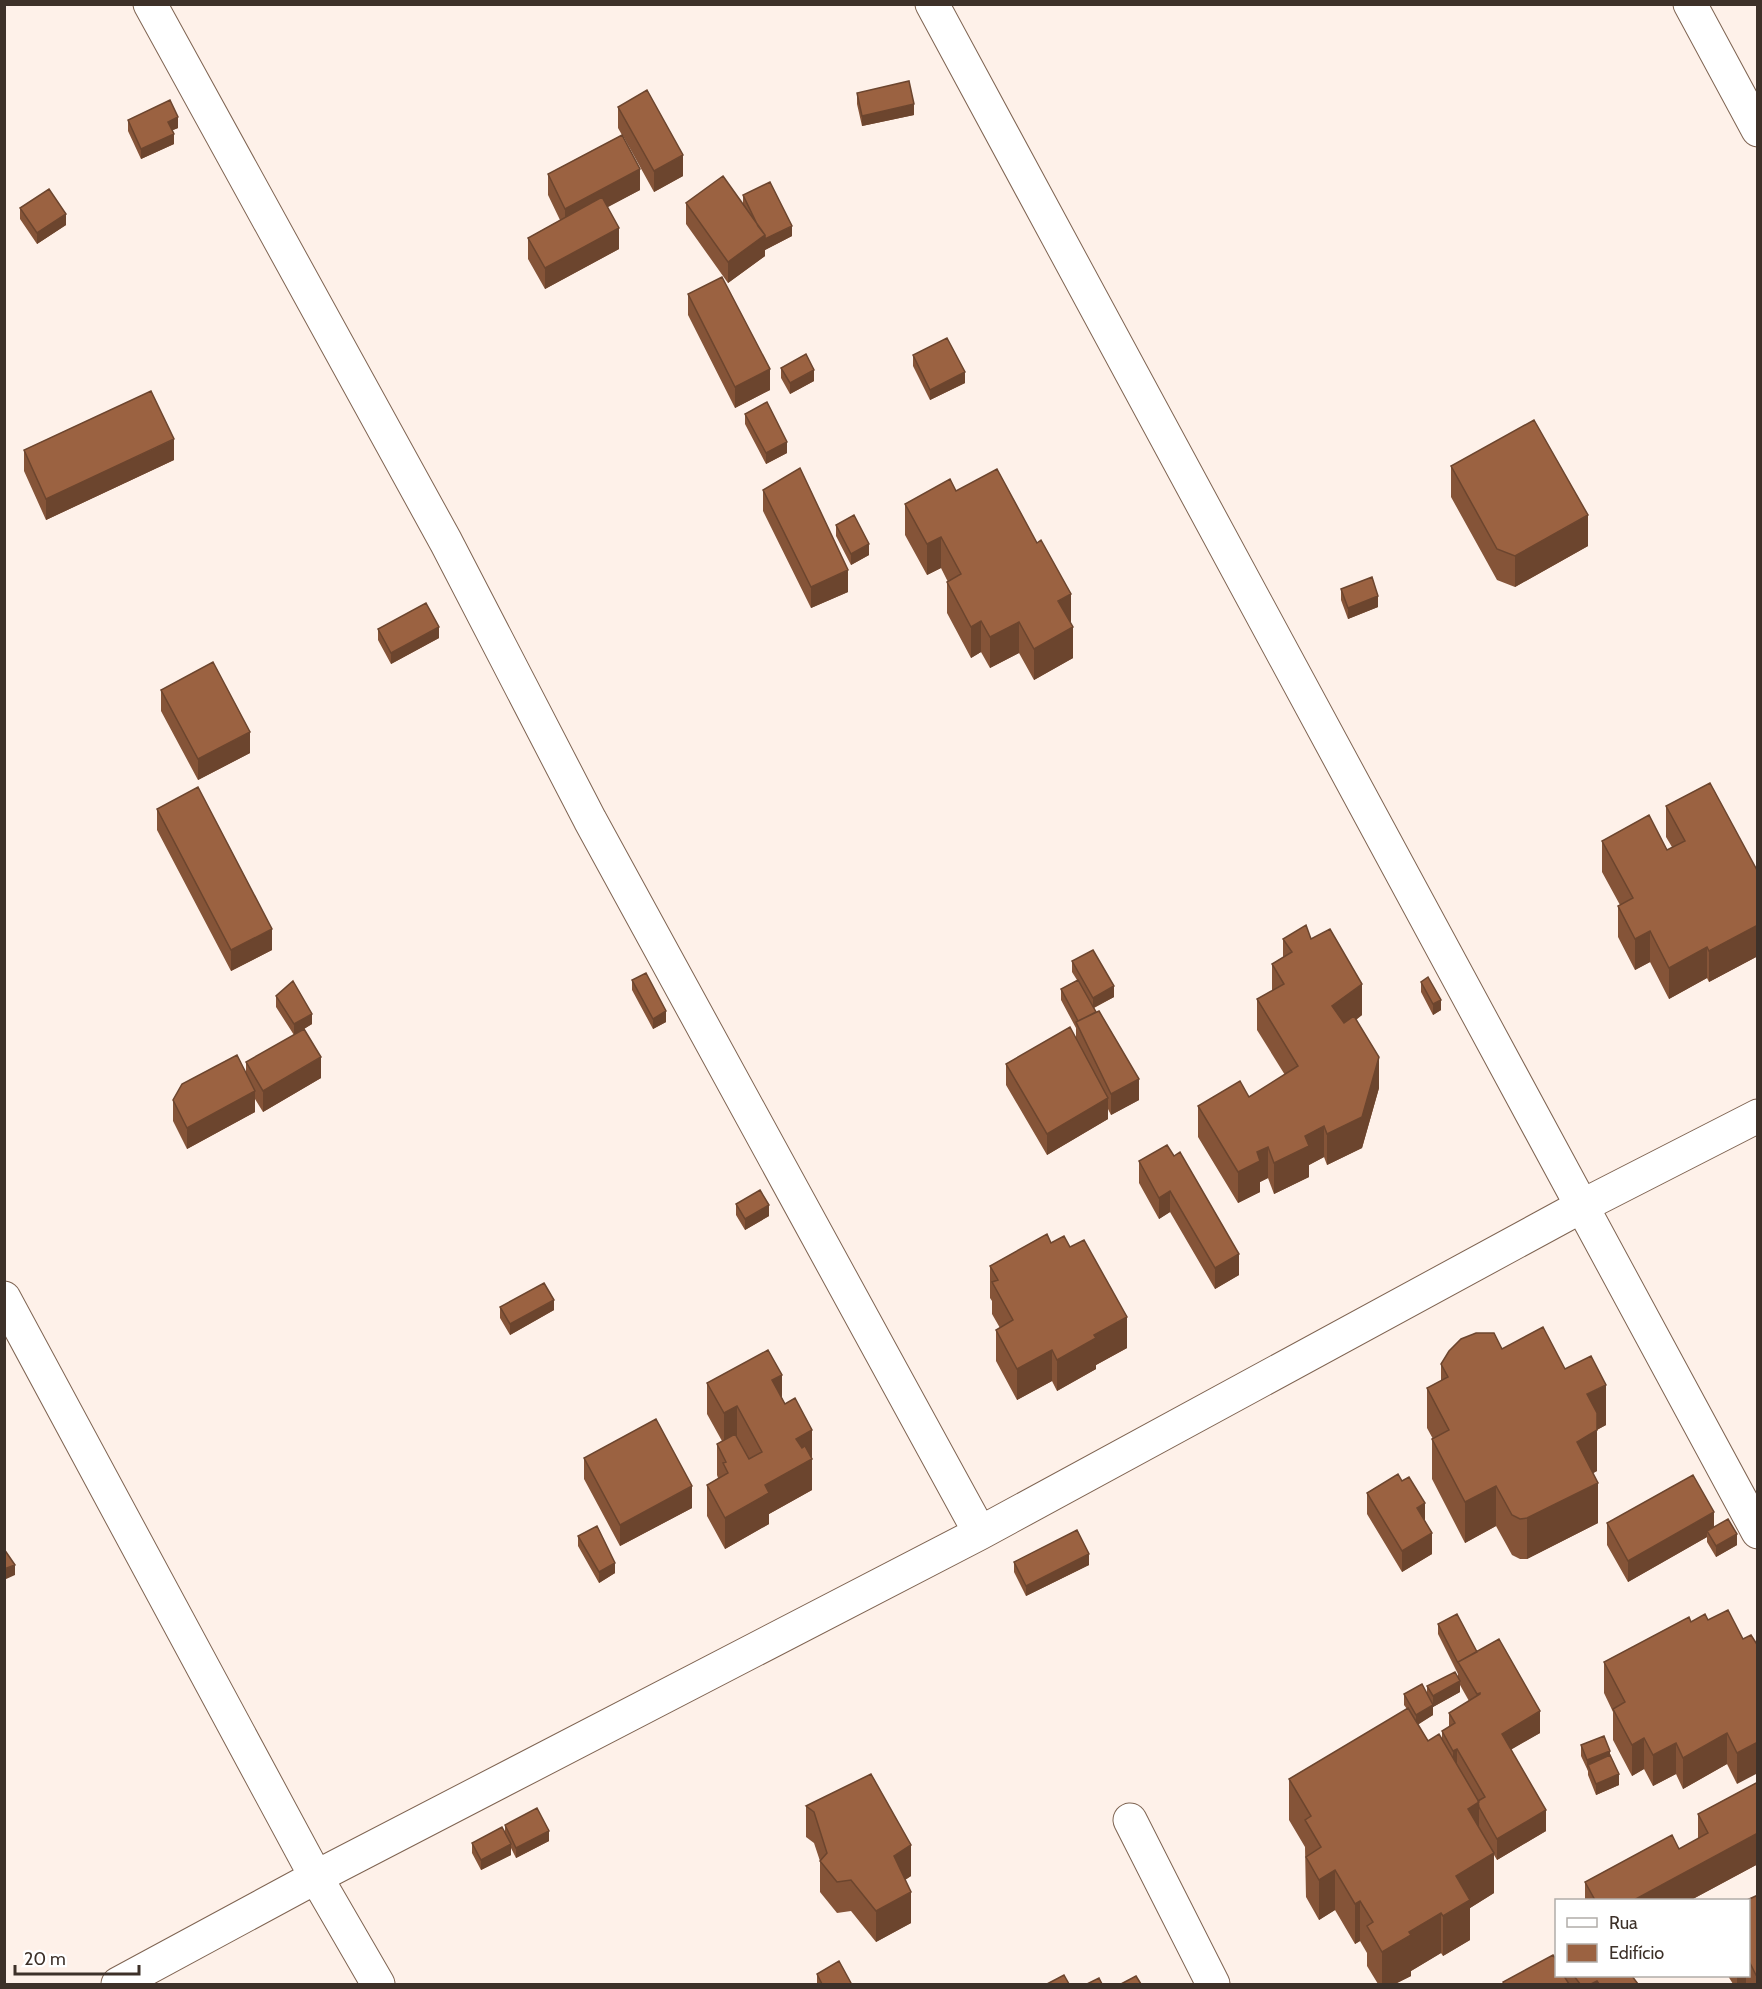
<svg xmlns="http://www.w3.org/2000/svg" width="1762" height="1989" viewBox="0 0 1762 1989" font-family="Cabin,sans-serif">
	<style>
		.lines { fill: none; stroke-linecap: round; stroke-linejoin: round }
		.minor-casing { stroke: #7f6452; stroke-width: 35 }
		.minor { stroke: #fff; stroke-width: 33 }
		.wall { fill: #855438; fill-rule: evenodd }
		.shaded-wall { fill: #6c452e }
		.building { fill: #9b6241; stroke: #6c452e; stroke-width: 1.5 }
	</style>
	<rect width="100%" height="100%" fill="#fef1e9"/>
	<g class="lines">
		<defs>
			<path id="minor" d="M150,4l296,538 144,278 390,713
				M932,4l826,1528
				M1690,4l68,126
				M4,1298l312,579 62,107
				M1130,1820l83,164
				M118,1984l198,-107 664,-344 602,-327 176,-90"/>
		</defs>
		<use href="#minor" class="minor-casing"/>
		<use href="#minor" class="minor"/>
	</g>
	<path class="wall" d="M857,93l57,22 -52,11 -5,-22z
		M618,107l65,69 -29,16 -31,-56 17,54 -33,17 12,42 -74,40 -17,-30v-21l32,-18 -12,-25v-21l74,-39 -4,-7z
		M128,120l50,8 -5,2 1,14 -33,15 -13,-28z
		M743,195l49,41 -27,14v6l-37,27 -42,-59v-21l57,1z
		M20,208l46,17 -29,19 -17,-25z
		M688,294l82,96 -35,18 -47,-93z
		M913,355l52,28 -35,17 -17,-34z
		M781,368l33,13 -24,13 -9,-16z
		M745,414l42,39 -21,11 -21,-40z
		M24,450l150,10 -128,60 -22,-49z
		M1451,466l137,80 -73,41 -18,-7 -46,-83z
		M763,490l85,102 -37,16 -48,-97z
		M956,491l115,133 2,34 -39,22 -15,-27 -29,15 -9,-16 -10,6 -24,-45v-31h1l-7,-14 -14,7 -22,-40v-31z
		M836,525l33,30 -18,10 -15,-29z
		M1341,589l37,18 -30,12 -7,-19z
		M378,629l61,9 -48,26 -13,-24z
		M161,690l89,63 -52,27 -37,-69z
		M1666,806l92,66v84l-49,26 -2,-4 -38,21 -19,-37 -15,8 -17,-33v-31l2,-1 -18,-33v-31l65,9 5,-3 -6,-10z
		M157,809l115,141 -41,21 -74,-141z
		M1283,939h28l51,76 -6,5 23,68 -17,60 -35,17 -3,-8 -15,8v12l-35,17 -6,-16 -8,4v10l-22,11 -40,-66v-31l51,-9 36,-22 -28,-45v-31l15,-8v-27l11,-7z
		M1072,961l42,36 -20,11 45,92 -28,15 -3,-6v10l-61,36 -41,-70v-21l70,-26v-10l-15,-28v-11l16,-9 -5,-8z
		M632,980l34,42 -13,7 -21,-39z
		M1421,982l20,28 -8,5 -12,-23z
		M276,996l36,28 -18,11 -18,-28z
		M246,1062l75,16 -58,34 -8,-13v13l-68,37 -14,-28v-21l73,-28z
		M1174,1156l65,119 -24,14 -45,-77 -11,7 -20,-36v-22z
		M736,1204l33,12 -24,14 -9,-15z
		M1051,1243l76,105 -31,17v4l-39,22 -5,-10 -35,19 -21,-39v-31l4,-2 -8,-14v-13l-2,-3v-32z
		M500,1307l54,3 -44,25 -10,-17z
		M1502,1349l63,20 41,56 -9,5v41l-4,2 5,50 -71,36h-7l-8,-4 -16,-29 -31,17 -33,-64v-40h1l-6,-11v-40l14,-7v-17z
		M707,1383l75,15 3,6 27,26v60l-43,24v10l-44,25 -18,-33v-31l11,-7 -1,-3v-31l5,-3 -15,-27z
		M584,1458l108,50 -72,38 -36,-67z
		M1402,1481l23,40 7,33 -30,18 -35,-58v-21z
		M1607,1523l107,4 23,18 -21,12 -9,-15v-5l-79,45 -21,-37z
		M578,1536l37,37 -16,10 -21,-37z
		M1014,1562l75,3 -63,31 -12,-24z
		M1708,1620l35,19 -6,145 -10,-20 -44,25 -7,-15 -23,12 -9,-17 -12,7 -19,-36v-28l-9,-19v-31l87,-40z
		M1438,1624l39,28 63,81 -29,16 35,82 -49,29 -3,-5v38l-24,15v32l-27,16 -2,-3 -30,18v5l-16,8h-17l-11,-18v-13l-7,-12 -5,3 -20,-34 -16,10 -13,-23 -1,-50 -16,-27v-41l118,-70 -3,-4v-11l23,-1v-7l31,-7v-5l-20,-40zM1460,1685l9,16 -20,12v14l-7,4v9l-14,1 -10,-17 15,-9v-8l27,-15z
		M1581,1745l29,10 9,30 -23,10 -8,-20v-4l-7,-15z
		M1758,1782v82l-67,36h-106v-18l94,-33 19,-10v-25z
		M806,1806l105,70 -6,4 6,43 -35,19 -25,-31 -14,2 -17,-21v-31l-6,-18 -8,-6z
		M505,1825l44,16 -33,17 -5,-10v7l-30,15 -9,-17v-10l33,-10z
		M1749,1900l9,84h-25l-5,-8h21z
		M817,1974l34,10h-34z
		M1557,1976h75l6,8h-135v-2z"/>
	<path class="shaded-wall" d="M914,104v11l-52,11v-10z
		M178,117v11l-10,4v-10z
		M174,134v10l-33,15v-10z
		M683,155v21l-29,16v-21z
		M640,169v21l-75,40v-21z
		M66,214v11l-29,19v-11z
		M792,226v10l-27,14v-11z
		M619,228v21l-74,40v-21z
		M765,235v21l-37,27v-21z
		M770,369v21l-35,18v-21z
		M814,370v11l-24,13v-11z
		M965,372v11l-35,17v-10z
		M174,439v21l-128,60v-21z
		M787,442v11l-21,11v-11z
		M1588,515v31l-73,41v-31z
		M941,537v31l-14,7v-31z
		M869,544v11l-18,10v-11z
		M848,570v22l-37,16v-21z
		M1071,594v31l-13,-24z
		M1378,596v11l-30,12v-11z
		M981,621v31l-10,6v-31z
		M1019,622v31l-29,15v-31z
		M439,627v11l-48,26v-11z
		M1073,627v31l-39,22v-31z
		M250,732v21l-52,27v-21z
		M1758,925v31l-49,26v-31z
		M272,929v21l-41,21v-21z
		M1650,931v31l-15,8v-31z
		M1707,947v31l-38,21v-31z
		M1362,984v31l-30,22v-31z
		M1114,986v11l-21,11v-10z
		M1441,1000v10l-8,5v-11z
		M666,1011v11l-13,7v-10z
		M312,1014v10l-18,11v-11z
		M321,1057v21l-58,34v-21z
		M1379,1057v31l-17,60 -35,17v-31z
		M1139,1079v21l-28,15v-21z
		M255,1091v21l-68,37v-21z
		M1108,1098v21l-61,36v-21z
		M1324,1126v31l-15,8v12l-35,17v-31l31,-27z
		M1268,1147v31l-8,4v10l-22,11v-31l19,-20z
		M1170,1191v21l-11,7v-21z
		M769,1205v11l-24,14v-11z
		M1239,1254v21l-24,14v-21z
		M554,1300v10l-44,25v-11z
		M1127,1317v31l-31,17v4l-39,22v-31l37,-25z
		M1052,1350v31l-35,19v-31z
		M782,1375v31l-10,-26z
		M1606,1385v40l-19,10v-41z
		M737,1406v31l-13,7v-31z
		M812,1430v60l-43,24v10l-44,25v-31l40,-33 31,-46z
		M1597,1430v41l-20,11v-40z
		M1598,1483v40l-71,36v-41z
		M692,1486v22l-72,38v-21z
		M1496,1486v40l-31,17v-41z
		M1425,1503v21l-8,-16z
		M1714,1512v22l-7,-3v6l-79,45v-21z
		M1432,1533v21l-30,18v-21z
		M1737,1534v11l-21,12v-11z
		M1089,1554v11l-63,31v-10z
		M615,1563v10l-16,10v-11z
		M15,1565v10l-11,5v-11z
		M1460,1681v11l-27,15v8l-17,11v-11l17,-10v-9z
		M1540,1711v22l-38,22v-21z
		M1727,1733v31l-44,25v-31z
		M1644,1738v31l-12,7v-31z
		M1758,1742v31l-21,11v-31z
		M1676,1743v31l-23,12v-31z
		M1457,1749v21l-4,2v-21z
		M1610,1751v10l-22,4 -1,6v-11z
		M1619,1774v11l-23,10v-11z
		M1479,1802v40l-11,-33z
		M1546,1810v21l-49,29v-21z
		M549,1831v10l-33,17v-10z
		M1758,1833v31l-67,36h-57z
		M511,1844v11l-30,15v-10z
		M911,1845v31l-17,11v-31z
		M1494,1853v40l-24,15v32l-27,16v-40l13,-40z
		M1335,1870v40l-16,10v-40z
		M911,1892v31l-35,19v-31z
		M1360,1901v40l-5,3v-40z
		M1441,1913v40l-30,18v5l-16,8h-13v-32l27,-20z
		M1758,1974v10h-2v-9z
		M1737,1976h9v8h-9z"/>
	<path class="building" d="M909,81l5,23 -52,12 -5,-23z
		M647,90l36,65 -29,16 -36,-64z
		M170,100l8,17 -10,5 6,12 -33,15 -13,-29z
		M622,135l18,34 -75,40 -17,-35z
		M723,176l42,59 -37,27 -42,-59z
		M770,182l22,44 -27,13v-4l-7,-9 -15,-31z
		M49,189l17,25 -29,19 -17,-25z
		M602,197l17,31 -74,40 -17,-30z
		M722,277l48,92 -35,18 -47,-93z
		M947,338l18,34 -35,18 -17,-35z
		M806,354l8,16 -24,13 -9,-15z
		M151,391l23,48 -128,60 -22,-49z
		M767,402l20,40 -21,11 -21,-39z
		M1534,420l54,95 -73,41 -18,-7 -46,-83z
		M800,468l48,102 -37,17 -48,-97z
		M997,469l40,74 4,-3 30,54 -13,7 15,26 -39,22 -15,-27 -29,15 -9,-16 -10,6 -24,-45 14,-8 -20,-37 -14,7 -22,-40 45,-25 6,12z
		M854,515l15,29 -18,10 -15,-29z
		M1372,577l6,19 -30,12 -7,-19z
		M426,603l13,24 -48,26 -13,-24z
		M213,662l37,70 -52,27 -37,-69z
		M1710,783l48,89v53l-49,26 -2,-4 -38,21 -19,-37 -15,8 -17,-33 15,-8 -31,-57 47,-26 18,35 18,-9 -19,-35z
		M198,787l74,142 -41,21 -74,-141z
		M1306,925l5,14 19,-10 32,55 -30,22 12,17 10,-7 25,41 -17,60 -35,17 -3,-8 -19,10 4,10 -35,17 -6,-16 -11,5 3,9 -22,11 -40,-66 42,-25 9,16 49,-31 -41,-67 27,-15 -12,-20 20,-12 -9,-13z
		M1093,950l21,36 -21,12 -21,-37z
		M646,973l20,38 -13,8 -21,-39z
		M1428,977l13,23 -8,4 -12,-22z
		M1078,980l18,32 -18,9 -17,-32z
		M293,981l19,33 -18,10 -18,-28z
		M1099,1011l40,68 -28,15 -35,-72z
		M1070,1027l38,71 -61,36 -41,-70z
		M304,1029l17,28 -58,34 -17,-29z
		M237,1055l18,36 -68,37 -14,-28 9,-16z
		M1167,1145l7,11 6,-4 59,102 -24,14 -45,-77 -11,7 -20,-37z
		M760,1190l9,15 -24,14 -9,-15z
		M1047,1234l4,9 13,-7 6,11 14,-7 43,77 -33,18 2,3 -39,22 -5,-10 -35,19 -21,-39 17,-10 -21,-38 6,-2 -8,-14z
		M544,1283l10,17 -44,24 -10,-17z
		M1543,1327l22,42 26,-13 15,29 -19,9 10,19v17l-20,12 21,41 -71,35 -7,1 -8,-4 -16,-29 -31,16 -33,-63 17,-9 -22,-42 21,-11 -7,-13 8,-13 12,-12 15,-6h18l8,16z
		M768,1350l14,25 -10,5 13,24 10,-6 17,32 -16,9 6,9 3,-2 7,13 -47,26 4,8 -44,25 -18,-33 21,-12 -5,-10 3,-1 -9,-18 18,-10 14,25 13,-7 -25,-46 -13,7 -17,-30z
		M656,1419l36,67 -72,39 -36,-67z
		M1398,1474l4,7 7,-4 16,26 -8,5 15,25 -30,18 -35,-58z
		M1693,1475l21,37 -86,49 -21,-38z
		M1728,1519l9,15 -21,12 -9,-15z
		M597,1526l18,37 -16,9 -21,-36z
		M1077,1530l12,24 -63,32 -12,-24z
		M4,1549l11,16 -11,4z
		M1728,1610l15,29 8,-4 7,11v96l-21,11 -10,-20 -44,25 -7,-15 -23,12 -9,-17 -12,7 -19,-36 12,-7 -21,-40 85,-45 2,5 14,-8 3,6z
		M1457,1614l20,38 -19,10v1l-20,-39z
		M1499,1639l41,72 -38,23 44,76 -49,29 -18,-32 -1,-6 7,-4 -28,-48 -4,2 -11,-20 13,-8 -6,-10 31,-19v-1l-3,1 -19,-32z
		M1455,1672l5,9 -27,15 -6,-10z
		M1422,1684l11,21 -17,10 -12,-21z
		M1408,1708l20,33 11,-7 40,68 -11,7 26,44 -38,23 14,24 -27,16 -2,-3 -32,19 2,3 -29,17 -15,-26 6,-4 -13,-21 -5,3 -20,-34 -16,10 -13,-23 15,-10 -16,-27 6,-4 -22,-37z
		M1604,1736l6,15 -23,9 -6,-15z
		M1610,1755l9,19 -23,10 -8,-19z
		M871,1774l40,71 -17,11 17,36 -35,19 -25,-31 -14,2 -17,-21 7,-8 -13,-41 -8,-6z
		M1758,1782v51l-124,67h-39l-10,-18 87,-47 7,14 29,-16 -10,-19z
		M537,1808l12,23 -33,17 -11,-23z
		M502,1827l9,17 -30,16 -9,-17z
		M1758,1895v79l-2,1 -7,-14v-61h-2z
		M1553,1955l4,6v15h7l5,8h-65l-1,-2z
		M839,1961l12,22 -1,1h-28l-5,-10z
		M1064,1975l5,9h-22z
		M1136,1976l5,8h-20z
		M1574,1976h58l6,8h-39l-2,-3 -6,3h-11z
		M1099,1978l3,6h-15z"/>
	<rect width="1762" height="1989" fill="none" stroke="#3d3129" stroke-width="12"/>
	<rect x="1555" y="1899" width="195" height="78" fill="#ffffff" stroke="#b1ada9" stroke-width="1.5"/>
	<rect x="1567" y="1918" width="30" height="9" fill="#ffffff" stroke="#b1ada9" stroke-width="1.5"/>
	<text x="1609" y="1929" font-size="18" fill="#3d3129">Rua</text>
	<rect x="1567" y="1944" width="30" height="18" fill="#9b6241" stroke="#b1ada9" stroke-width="1.5"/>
	<text x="1609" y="1959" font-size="18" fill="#3d3129">Edifício</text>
	<path d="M15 1965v9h124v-9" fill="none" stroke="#3d3129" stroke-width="3"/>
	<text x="24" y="1965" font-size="18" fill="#3d3129" stroke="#ffffff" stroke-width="4.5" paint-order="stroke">20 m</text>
</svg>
